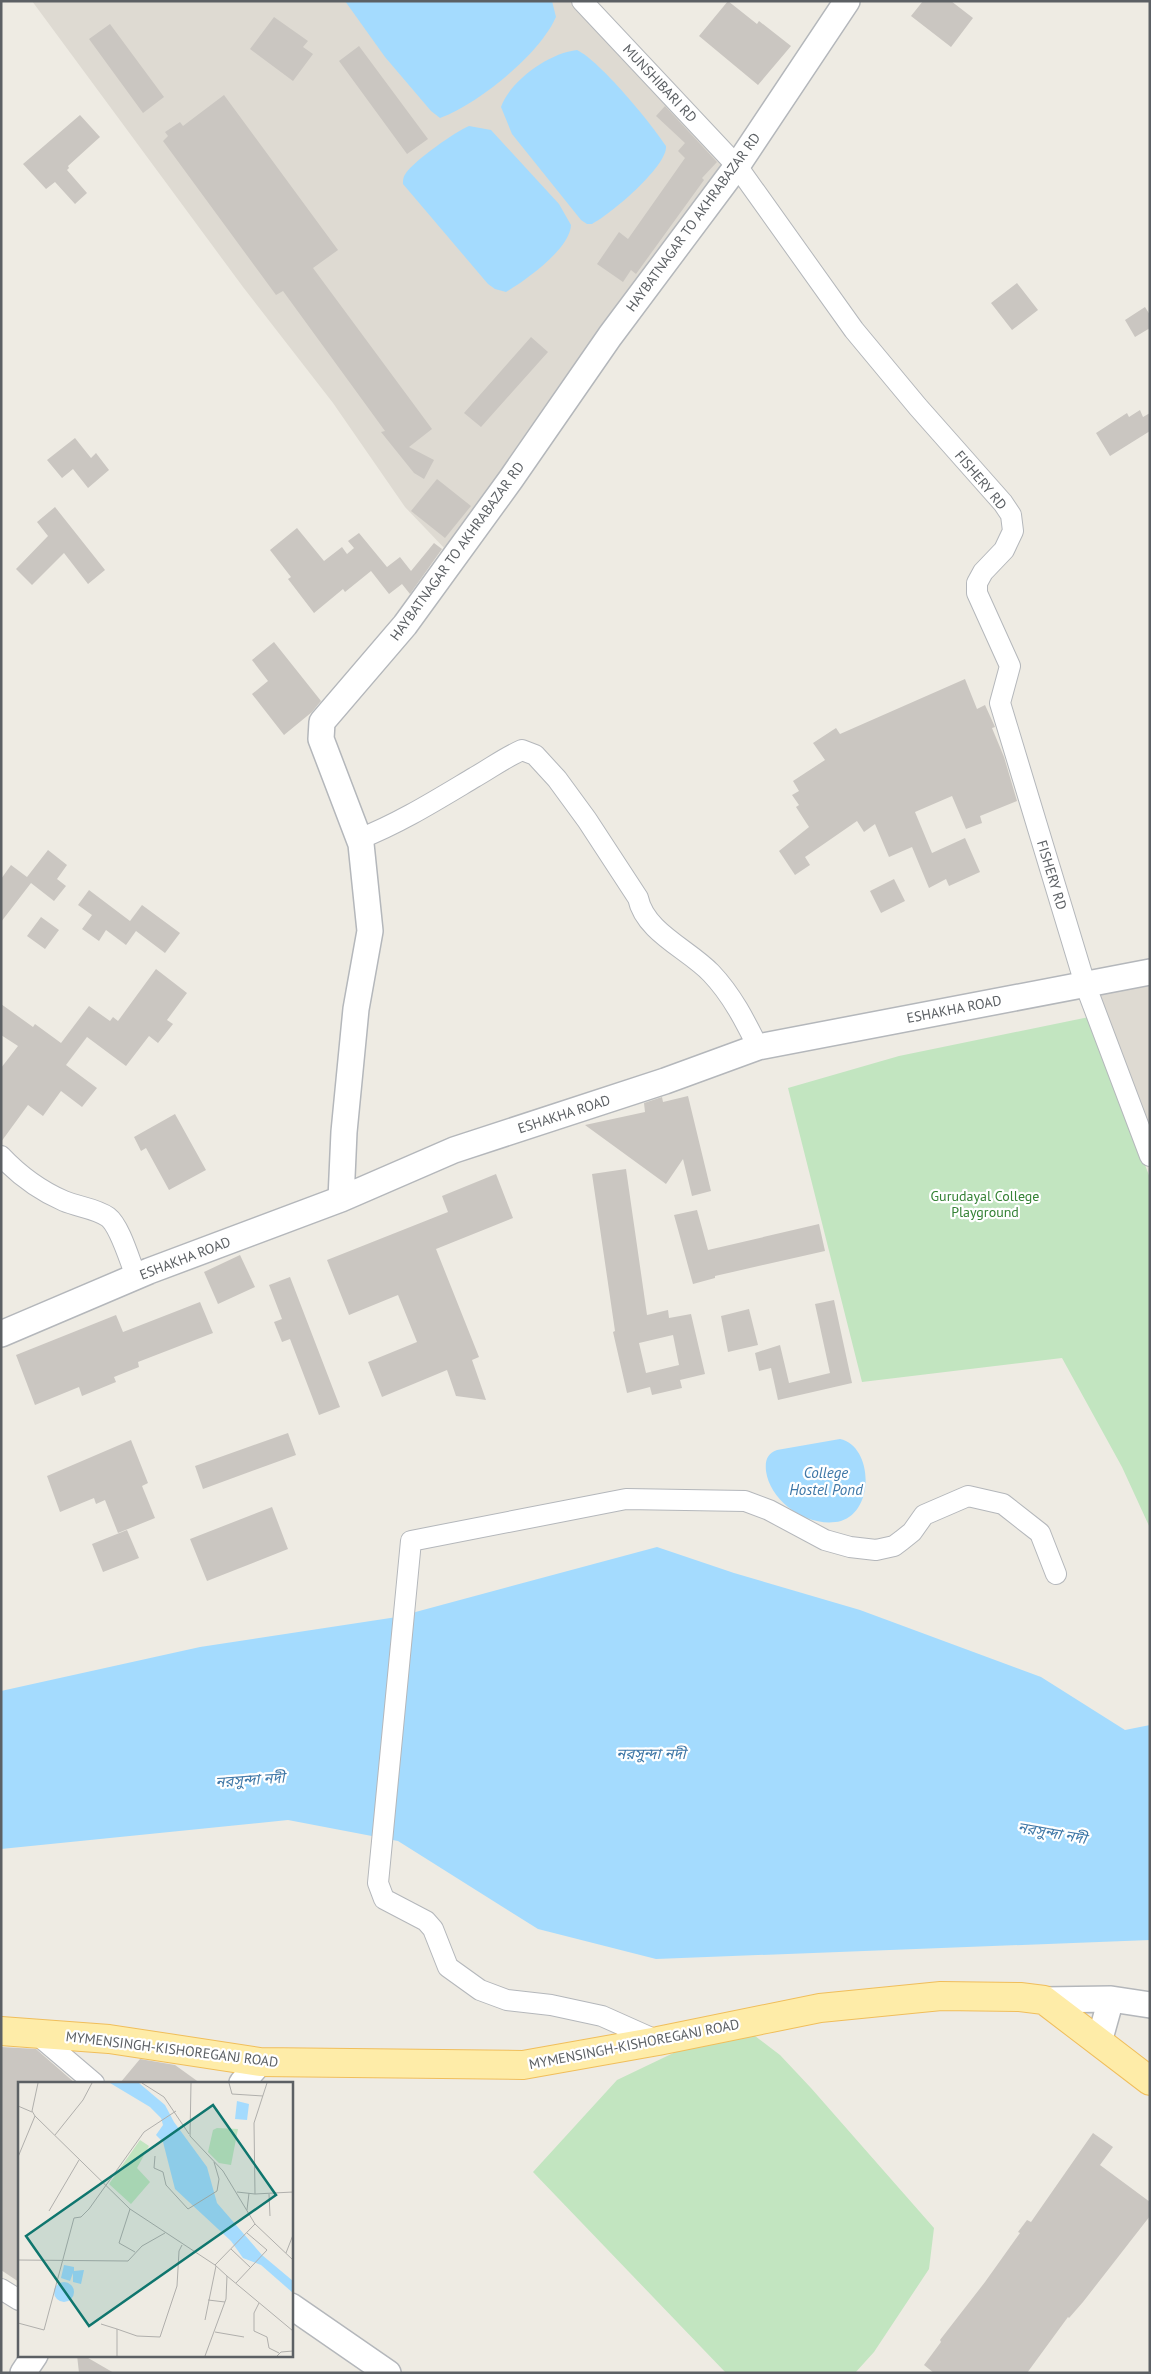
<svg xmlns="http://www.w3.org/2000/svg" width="1151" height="2374" viewBox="0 0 1151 2374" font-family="'PT Sans','Noto Sans Bengali',sans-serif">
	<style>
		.education { fill: #dedad2 }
		.green { fill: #c2e5c0 }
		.water { fill: #a4dbfe }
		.building { fill: #cac6c1; fill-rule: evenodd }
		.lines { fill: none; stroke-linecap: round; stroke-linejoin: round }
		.minor-casing { stroke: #b4b7bb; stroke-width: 22 }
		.tertiary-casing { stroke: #b4b7bb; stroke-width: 28 }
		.primary-casing { stroke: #f0be5b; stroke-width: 30 }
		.minor { stroke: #fff; stroke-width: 20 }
		.tertiary { stroke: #fff; stroke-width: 25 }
		.primary { stroke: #feeca8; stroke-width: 28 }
		.labels { text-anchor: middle; stroke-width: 4.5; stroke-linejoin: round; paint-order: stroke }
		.street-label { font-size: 14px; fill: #5c6064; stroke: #fff }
		.park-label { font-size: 14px; fill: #358235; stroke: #fff }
		.water-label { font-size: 15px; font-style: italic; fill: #3e77a7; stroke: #fff }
		.inset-road { fill: none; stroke: #b0afac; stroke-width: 1 }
		.view { fill: #0f766e; fill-opacity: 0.15; stroke: #0f766e; stroke-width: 2.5 }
		.inset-edge { fill: none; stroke: #5c6064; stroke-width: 2.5 }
	</style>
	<rect width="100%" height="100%" fill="#eeebe3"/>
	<path class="education" d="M32,1h544l157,163 -286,387 -42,-44 -72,-104 -90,-116z
		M1150,985v165l-60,-153z"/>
	<path class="green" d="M1089,1017l61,161v350l-28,-61 -60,-109 -200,24 -74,-294 111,-32z
		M751,2033l29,22 31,33 123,140 -5,41 -55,83 -19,21h-129l-193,-201 84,-92 71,-34z"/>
	<path class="water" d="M345,1h207l4,16c-3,6 -6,12 -10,17 -21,31 -71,71 -106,84l-9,-7 -46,-54z
		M577,50c23,11 74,73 89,96 2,20 -56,69 -74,78h-5l-6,-4 -69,-86 -11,-27c9,-26 48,-54 76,-57z
		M469,126l22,4 68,74 12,21c-1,24 -45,55 -65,67l-11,-3 -7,-5 -85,-100c0,-4 0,-7 3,-11 8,-12 50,-42 63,-47z
		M840,1439c33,7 35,72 1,82 -32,8 -71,-19 -75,-50 -1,-11 1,-17 11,-21z
		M657,1547l77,26 126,37 181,67 84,53 25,-5v215l-494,19 -118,-30 -140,-88 -110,-21 -287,29v-158l199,-44 197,-30z"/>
	<path class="building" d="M728,1l29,23 2,-3 32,25 -33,39 -59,-49z
		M923,1h28l22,17 -22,29 -40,-31z
		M274,17l34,24 -5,6 10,7 -20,27 -43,-32z
		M110,24l54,73 -21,16 -54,-74z
		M359,46l69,93 -21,15 -68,-93z
		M224,95l114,155 -25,18 119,161 -23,18 25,13 -10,19 -10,-6 -33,-41 4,-1 -102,-140 -7,4 -113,-154 5,-5 -3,-4 15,-10 3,4z
		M665,106l52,56 -15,16 2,2 -68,94 -5,-4 -8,12 -26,-18 22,-32 9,7 57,-81 -7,-7 7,-8 -29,-27z
		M80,115l20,22 -32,29 1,2 -2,2 20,23 -12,11 -20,-22 -9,7 -23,-25z
		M1017,283l21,27 -26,20 -21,-27z
		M1145,307l5,8v13l-15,9 -10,-17z
		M531,337l17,15 -67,75 -17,-14z
		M1140,410l3,7 7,-4v18l-40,25 -14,-23 31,-20 2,4z
		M75,438l16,20 5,-5 13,17 -21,18 -15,-19 -11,9 -15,-18z
		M437,479l34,27 -26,32 -34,-27z
		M55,507l50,63 -17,14 -24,-31 -32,32 -16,-16 32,-33 -11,-14z
		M297,528l27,33 18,-14 5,7 7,-6 -6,-7 11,-8 28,34 13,-10 11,14 23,-28 8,6 -32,45 -8,-10 -13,10 -18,-23 -26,21 -2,-3 -29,24 -26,-34 3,-2 -21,-27z
		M274,642l47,59 -9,11 -28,23 -32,-41 16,-13 -16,-21z
		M965,679l12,30 8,-4 10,22 -3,1 12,29 13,44 -37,15 2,7 -16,6 -14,-33 -37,16 17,41 33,-15 15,34 -31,14 -3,-7 -17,9 -17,-41 -23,10 -14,-33 -11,8 -7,-11 -52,36 5,8 -15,10 -16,-24 30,-24 -13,-20 3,-2 -7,-10 7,-4 -6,-10 32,-21 -12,-17 23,-15 4,6z
		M48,850l19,15 -10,14 9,7 -12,15 -23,-18 -30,39v-43l10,-14 16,12z
		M894,879l11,22 -24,12 -11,-22z
		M89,890l41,31 12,-16 38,28 -15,20 -29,-22 -10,14 -20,-15 -7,11 -17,-12 10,-14 -14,-10z
		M41,917l18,13 -14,19 -18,-13z
		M156,969l31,24 -20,27 6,4 -15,19 -9,-7 -23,30 -39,-29 -21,28 31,23 -15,19 -21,-16 -18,25 -15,-11 -27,37v-74l17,-22 -17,-11v-31l32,23 2,-3 26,19 28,-37 21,15 3,-4 5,4z
		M688,1096l23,95 -19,5 -9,-37 -17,25 -81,-59 60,-13 -1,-9 18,-6 1,5z
		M175,1114l31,56 -37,20 -23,-42 -5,3 -7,-14z
		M626,1169l21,146 21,-5 1,8 22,-4 14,60 -25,6 2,8 -30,7 -2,-8 -23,6 -14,-61 2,-1 -23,-157zM673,1335l6,30 -33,8 -7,-30z
		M496,1174l17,44 -77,31 43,108 -7,3 14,40 -30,-4 -9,-26 -65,27 -14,-35 49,-20 -19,-47 -49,20 -22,-55 121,-48 -6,-16z
		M697,1210l11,40 111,-26 6,27 -110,25v2l-22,6 -19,-69z
		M240,1255l15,32 -37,17 -14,-32z
		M290,1277l50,130 -21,8 -29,-76 -8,3 -8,-20 8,-3 -13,-34z
		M834,1300l18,83 -74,17 -7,-32 -12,3 -4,-18 25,-8 9,38 41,-10 -15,-69z
		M200,1302l13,31 -75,29 1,5 -25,10 2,5 -34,14 -3,-9 -44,18 -19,-50 100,-40 7,17z
		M749,1309l9,36 -30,7 -7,-36z
		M288,1433l8,22 -93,34 -8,-23z
		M131,1440l17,43 -6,3 13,32 -37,15 -13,-33 -9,4 -2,-6 -34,14 -13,-36z
		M272,1507l16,42 -81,32 -17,-42z
		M127,1530l12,28 -36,14 -11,-28z
		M1,2047l35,2 39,34h-56v199l-18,-12z
		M140,2059l35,6 25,18h-80z
		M1093,2133l20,14 -13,18 50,37v14l-67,86 -14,16 -1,-1 -41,56h-93l-10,-8 17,-23 -1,-2 45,-58 35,-49 -2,-1 9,-12 4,2z
		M77,2355h6l31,18h-35z"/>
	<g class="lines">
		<defs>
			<path id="minor" d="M582,1l155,165 117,164 64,77 85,96 8,12 2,16 -9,19 -21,22 -6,11v10l33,73 -10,37 85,281 65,172
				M359,839c41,-16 79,-40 116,-62 16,-9 29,-19 47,-27l13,5 22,24 30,41 51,78c7,34 50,51 73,75 21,22 34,48 47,74
				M1,1156c17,18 40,35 63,45 14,6 31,7 44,16 12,9 22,45 28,59
				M34,2032l60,51
				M658,2041l-56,-25 -51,-11 -44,-5 -27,-10 -32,-23 -15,-38 -7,-8 -42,-22 -6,-16 33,-342 215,-42 119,2 24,9 56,30 25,7 26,3 18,-4 8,-6 10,-8 12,-17 44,-19 35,8 37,29 16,41
				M1,2289l18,11"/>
			<path id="tertiary" d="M341,1199l3,-67 12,-123 14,-78 -9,-87 -40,-105 1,-17 83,-97 106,-146 99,-143 127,-170 110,-165
				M1,1334l148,-63 192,-72 113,-49 211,-69 93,-34 392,-75
				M1044,2000l67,-1 39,6
				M1099,2042l12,-43
				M242,2083l18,-21
				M291,2306l97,67
				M23,2373l12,-18"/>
			<path id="primary" d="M1,2031l108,8 151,23 263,3 135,-24 162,-33 121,-12 79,1 24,3 106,81"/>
		</defs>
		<use href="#minor" class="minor-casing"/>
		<use href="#tertiary" class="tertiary-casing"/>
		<use href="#primary" class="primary-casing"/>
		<use href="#minor" class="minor"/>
		<use href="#tertiary" class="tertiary"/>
		<use href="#primary" class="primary"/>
	</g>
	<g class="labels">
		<g class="street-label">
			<text transform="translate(660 83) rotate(47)" y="5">MUNSHIBARI RD</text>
			<text transform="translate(693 222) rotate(-54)" y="5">HAYBATNAGAR TO AKHRABAZAR RD</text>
			<text transform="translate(981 480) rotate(50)" y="5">FISHERY RD</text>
			<text transform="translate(457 551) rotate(-54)" y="5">HAYBATNAGAR TO AKHRABAZAR RD</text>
			<text transform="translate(1052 875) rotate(73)" y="5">FISHERY RD</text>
			<text transform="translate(954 1009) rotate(-11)" y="5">ESHAKHA ROAD</text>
			<text transform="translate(564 1114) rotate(-18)" y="5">ESHAKHA ROAD</text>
			<text transform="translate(185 1258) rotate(-21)" y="5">ESHAKHA ROAD</text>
			<text transform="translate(634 2044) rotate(-11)" y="5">MYMENSINGH-KISHOREGANJ ROAD</text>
			<text transform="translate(172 2049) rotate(7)" y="5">MYMENSINGH-KISHOREGANJ ROAD</text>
		</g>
		<g class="park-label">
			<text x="985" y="1201">Gurudayal College<tspan x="985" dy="16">Playground</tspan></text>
		</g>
		<g class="water-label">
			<text x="826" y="1478">College<tspan x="826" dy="17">Hostel Pond</tspan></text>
			<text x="651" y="1759">নরসুন্দা নদী</text>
			<text transform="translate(250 1780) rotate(-4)" y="5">নরসুন্দা নদী</text>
			<text transform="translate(1052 1833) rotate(10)" y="5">নরসুন্দা নদী</text>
		</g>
	</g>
	<g transform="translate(18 2082)">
		<rect width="275" height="275" fill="#eeebe3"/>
		<path d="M199,46l21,1 -7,36 -12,-2 -11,-11 5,-22zM122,58l9,6 -12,22 13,14 -19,22 -22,-20z" fill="#c2e5c0"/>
		<path d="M92,1h29l26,22 9,17 33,45 10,36 45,52 31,26v12l-32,-28 -18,-7 -12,-17 -56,-52 -12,-47 -7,-7 7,-10 -2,-7 -11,-11zM219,19l12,3 -2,16 -12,-1zM46,183l10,2v4l10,-1 -3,14 -8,-2v-9l-3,8 -9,-3zM36 210a10 10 0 1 1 20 0a10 10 0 1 1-20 0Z" fill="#a4dbfe"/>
		<path class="inset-road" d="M124,1l22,14 25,37M173,1l-1,53 33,35 32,53 38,36M211,1l3,11 31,2M0,24l14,6M17,34l95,93 85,56M37,53l28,-35 9,-17M137,74l-1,12 9,4 3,13 22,24 29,-18 2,-12 -5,-17M0,75l17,-41 -3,-5 6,-28M219,110l18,2 -1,-71 13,-40M237,112l38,-2M251,112l1,22M112,127l-11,34 16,9M229,128l2,-17M31,129l30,-51M213,167l20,19M268,171l7,-18M0,178l110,1 14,-15 23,-13M209,194l66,55M218,201l31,-33 -20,-17M190,218l17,2M241,221l-5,10v18l13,6 2,11 10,5M187,238l11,-54M0,241l26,7 30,-112 7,-1 8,-8 55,-77 32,-21M83,242l16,5v27M99,247l20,7 23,1 17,-51 2,-35 3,-6M197,250l29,5M187,274l21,-57 1,-23 -12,-11 40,-41M259,274l4,-4 12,-1"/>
		<path class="view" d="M195,23l63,90 -187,131 -63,-90z"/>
		<rect width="275" height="275" class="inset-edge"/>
	</g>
	<rect width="1151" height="2374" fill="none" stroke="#5c6064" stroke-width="5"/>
</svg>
